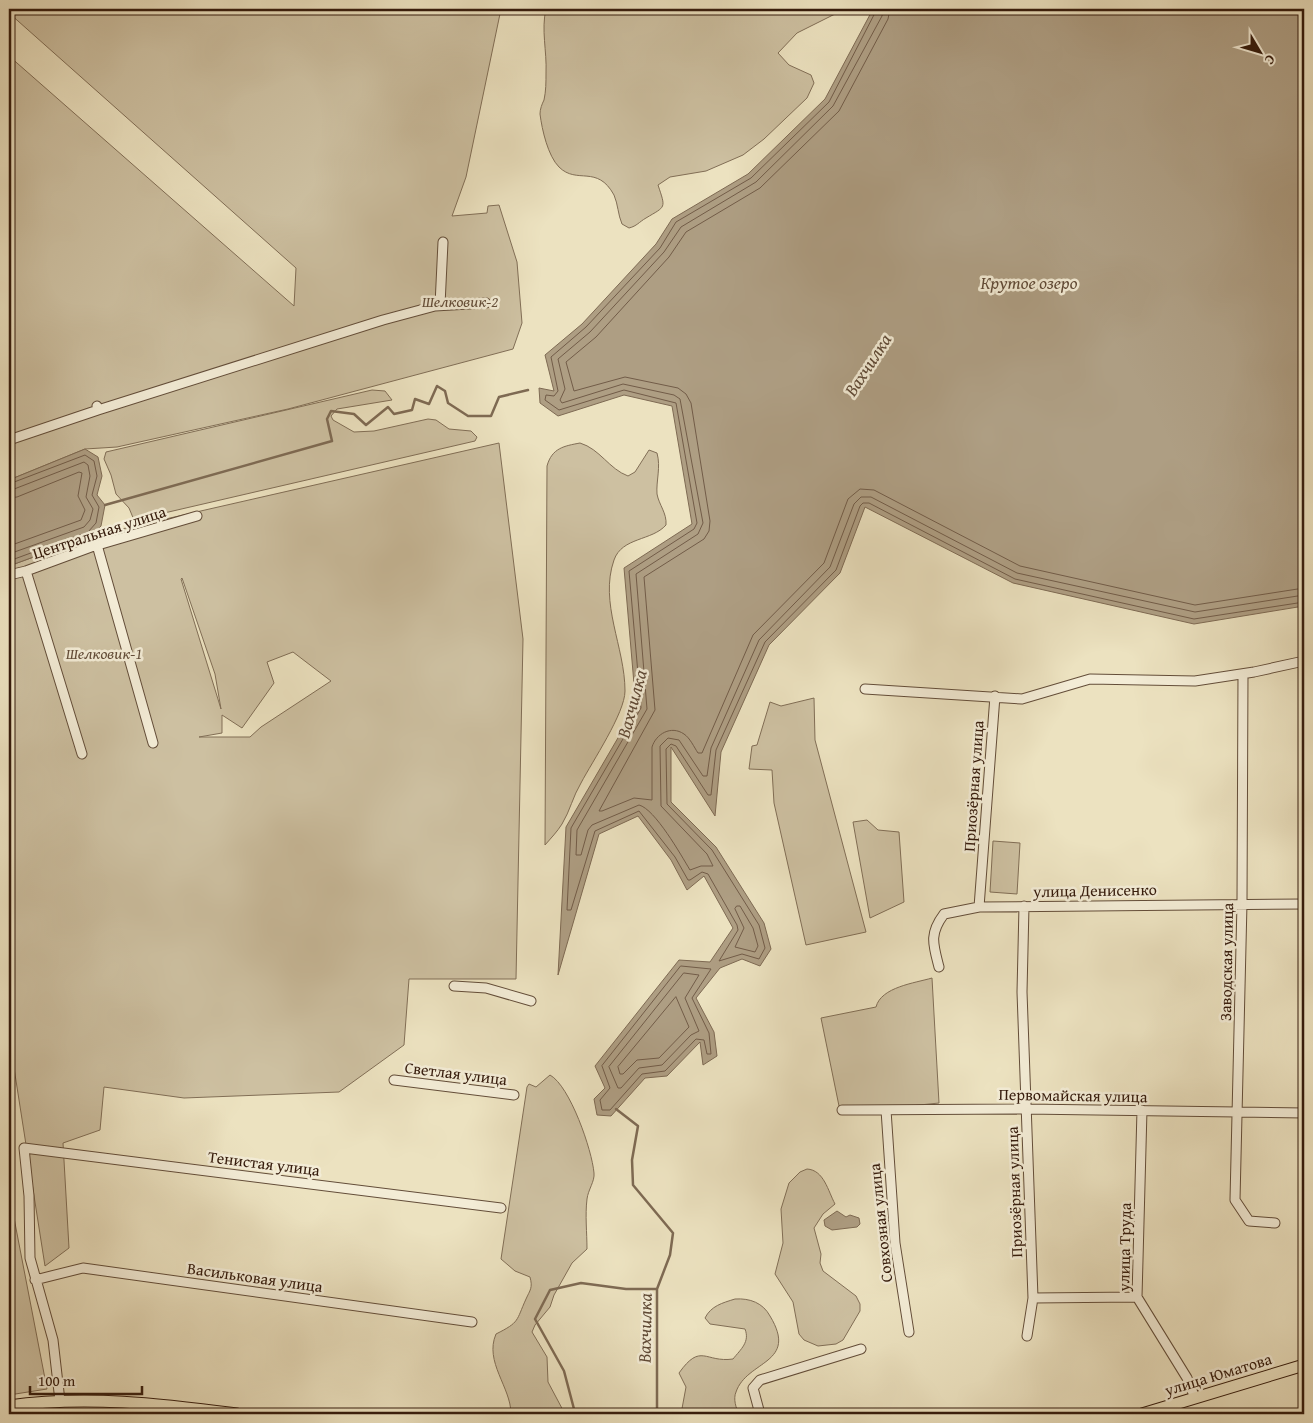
<svg xmlns="http://www.w3.org/2000/svg" width="1313" height="1423" viewBox="0 0 1313 1423" font-family="'Gentium Book Plus',serif">
	<style>
		.green { fill: #cdc0a1; stroke: #816e56; fill-rule: evenodd }
		.water { fill: #ae9e83; stroke: #7e6a53 }
		.lines { fill: none; stroke-linecap: round; stroke-linejoin: round }
		.shore { stroke: #725c48; stroke-width: 1 }
		.stream { stroke: #7e6a53; stroke-width: 2.5 }
		.minor-casing { stroke: #634d39; stroke-width: 11 }
		.major-casing { stroke: #351b0c; stroke-width: 13 }
		.minor { stroke: #f3ecd6; stroke-width: 9 }
		.major { stroke: #ece2c0; stroke-width: 11 }
		.labels { text-anchor: middle; stroke-width: 5; stroke-linejoin: round; paint-order: stroke }
		.park-label { font-size: 16px; font-style: italic; fill: #634d39; stroke: #f3ecd6 }
		.street-label { font-size: 16px; fill: #351b0c; stroke: #f3ecd6 }
		.water-label { font-size: 18px; font-style: italic; fill: #5f4936; stroke: #f3ecd6 }
	</style>
	<rect width="100%" height="100%" fill="#ece2c0"/>
	<filter id="stains"><feTurbulence type="fractalNoise" baseFrequency=".004" numOctaves="4"/><feColorMatrix values="0 0 0 0 .2 0 0 0 0 .09 0 0 0 0 .02 0 0 0 .5 -.17"/></filter>
	<radialGradient id="worn" r=".72"><stop offset=".6" stop-color="#630" stop-opacity="0"/><stop offset="1" stop-color="#630" stop-opacity=".3"/></radialGradient>
	<path class="green" d="M9,9h492l-35,168 -14,39 35,-3 1,-7 11,-1 18,57 5,61 -9,26 -225,60 -171,38 -32,2 -76,31v-424l285,250 2,-38 -287,-255z
		M546,9h299l-48,24 -19,20 11,12 22,10 3,8 -7,15 -43,41 -21,16 -37,16 -36,6 -12,8c8,24 8,21 -12,33 -7,4 -9,8 -17,10l-7,-4c-4,-9 -4,-20 -8,-29 -17,-31 -37,-10 -55,-28 -11,-11 -17,-37 -19,-53 0,-5 2,-10 4,-14 2,-9 2,-18 2,-27 1,-22 -5,-43 0,-64z
		M372,390l13,1 7,9 -55,9 -6,7 2,4 21,12 20,-1 54,-12 8,1 13,9 22,2 6,6 -2,4 -341,79 -5,-12 -13,-14 -5,-19 -7,-16 2,-7z
		M499,443l24,196 -7,340h-107l-5,66 -65,47 -155,6 -80,-11 -4,43 -37,13 6,105 -24,18 -36,-230v-470l82,-30zM182,578l33,96 6,35 -40,-130zM293,652l38,29 -70,46 -11,10h-51l23,-4v-18l20,13 32,-45 -7,-21z
		M580,443c20,6 29,26 48,33l7,-4 14,-22 8,3c4,14 -1,28 0,41 2,11 10,19 9,31 -14,16 -44,12 -52,35 -15,43 11,87 11,131 0,22 -33,71 -44,92 -8,13 -11,28 -19,41 -5,8 -11,14 -17,21l2,-379c5,-18 17,-20 33,-23z
		M814,698l1,42 51,192 -60,13 -32,-142 -2,-33 -23,-1 3,-23 5,-1 13,-43 11,4z
		M867,820l11,10 21,2 5,70 -34,16 -17,-96z
		M993,841l27,2 -3,51 -27,-2z
		M932,978l7,125 -49,5 -51,-2 -18,-88 55,-11c5,-20 39,-24 56,-29z
		M550,1075c20,11 42,75 44,98 1,8 -6,17 -7,26 -2,16 0,34 0,50l-15,14 -18,32 -4,12 -15,18 -3,7 15,25 1,25 17,32h-54c0,-27 -27,-52 -15,-80 24,-12 20,-13 30,-35 4,-9 7,-11 4,-22l-15,-6 -14,-12 26,-172 2,-3 7,3z
		M807,1169c17,1 21,22 28,35l-12,10 -9,14 7,26 -1,9 3,8 33,25 4,8v7l-17,29 -7,4 -18,2 -14,-6 -5,-6 -6,-32 -18,-28 8,-31 -2,-34 8,-26 11,-11z
		M9,1192l38,197 -38,6z
		M735,1299c15,-1 28,4 35,17 29,48 -23,44 -34,76 -3,7 0,16 3,22h-58l5,-27 -7,-14c22,-31 26,-10 54,-14 8,-10 17,-17 12,-30l-35,-5 -5,-6c6,-12 17,-15 30,-19z"/>
	<path class="water" d="M873,9h431v597l-110,18 -181,-41 -148,-76 -25,66 -71,72 -48,107 -6,64 -44,-69v55l45,45 48,76 7,26 -11,17 -18,-7 -22,9 -24,30 18,34 3,24 -14,9 -3,-23 -33,34 -22,2 -34,38 -14,-1 -3,-16 11,-11 -10,-22 84,-106 31,2 23,-34 -29,-52 -17,14 -16,-30 -33,-44 -39,18 -41,141 8,-148 70,-120 -12,-139 68,-44 -20,-118 -48,-11 -66,21 -18,-13 -1,-15 15,3 -9,-36 37,-31 74,-80 16,-25 76,-45 77,-75z
		M85,449l13,8 4,19 -5,19 8,10 -4,21 -10,10 -82,30v-86z
		M837,1211l9,6 4,-2 9,3 1,6 -3,3 -25,3 -7,-4 -1,-6z"/>
	<g class="lines">
		<path class="shore" d="M877,9l-48,93 -78,76 -75,44 -16,26 -74,79 -35,30 7,34 -4,5 -8,-1 -1,5 14,10 65,-20 52,13 21,120 -3,6 -65,42 12,137 -70,120 -4,82h4l24,-79 44,-20 36,46 13,23h2l12,-8 6,2 29,51 1,5 -19,31 23,-7 17,5 6,-11 -6,-23 -47,-75 -45,-46 -1,-55 5,-5 5,2 32,49h3l5,-45 49,-108 71,-72 24,-64 3,-3h6l146,76 179,40 110,-17
			M883,9l-1,7 -49,90 -77,76 -75,45 -17,25 -74,80 -32,27 7,30 -5,11 2,3 61,-19 51,11 6,4 23,124 -5,11 -62,40 11,135 -70,121 -1,25h5l7,-25 4,-5 47,-20c16,4 42,50 51,65l11,-4h12l-6,-12 -46,-48 -1,-60 8,-8 11,2 24,36h4l4,-28 48,-108 71,-73 24,-63 7,-7h10l146,76 178,39 109,-17
			M890,9l-2,10 -49,92 -79,77 -74,44 -17,25 -73,80 -30,25 8,29 51,-14 53,11 8,6 5,9 19,118 -1,10 -5,8 -60,38 11,133 -56,101h3l32,-13 18,2v-53c4,-13 19,-22 32,-13 6,4 10,13 14,19h4l51,-118 71,-72 24,-64 12,-10 14,1 146,76 175,39 109,-17
			M9,484l76,-29 9,6 3,15 -5,19 7,12 -3,16 -8,9 -79,29
			M9,491l75,-29 4,3 2,11 -4,21 7,12 -3,11 -6,7 -75,27
			M9,498l8,-1 62,-25 3,1 -4,23 7,14 -4,10 -72,26
			M737,906h3l13,22 5,18 -3,6 -20,-5 9,-19 -9,-19z
			M681,966l30,3 -19,29 17,35 2,21h-4l-3,-14 -8,-1 -31,32 -23,3 -32,36h-8l-2,-10 10,-12 -8,-22z
			M684,973l15,2 -14,23 14,33 -8,4 -29,30 -23,3 -18,20h-3l-9,-21z
			M676,997l13,30 -30,31 -22,2 -14,14h-3l-2,-7z"/>
		<path class="stream" d="M105,505l227,-64 -5,-22 4,-8 23,3 12,11 22,-18 6,7 18,-4 3,-11 14,5 8,-18 8,5 3,12 20,13h23l8,-19 29,-7
			M616,1109l22,17 -6,34 1,25 40,48 -3,22 -13,34v125
			M574,1409l-10,-38 -29,-52 15,-29 31,-7 45,6h31"/>
		<defs>
			<path id="minor" d="M440,305l3,-63
				M98,410l285,-90 52,-14 51,-3
				M9,440l89,-30 -1,-4
				M97,545l56,198
				M26,571l56,183
				M9,575l17,-4 65,-24 106,-31
				M1243,674l-1,229 -7,297 14,21 26,2
				M865,689l157,10 68,-20 105,2 59,-9 50,-11
				M1024,906l-2,86 11,306 104,-1
				M979,907l16,-211
				M939,967c-6,-23 -10,-33 5,-53l35,-7 325,-3
				M454,986l32,2 45,13
				M394,1080l120,15
				M842,1110l184,-1 278,4
				M886,1110l9,133 14,89
				M1142,1110l-5,187 50,81 8,20
				M35,1280l48,-12 389,54
				M1027,1336l6,-38
				M60,1401l-7,-61 -23,-82 -1,-62 -5,-48 477,60
				M760,1414l-7,-26 7,-8 101,-31"/>
			<path id="major" d="M9,1406c77,-11 151,-2 228,8
				M1142,1414l162,-49"/>
		</defs>
		<use href="#minor" class="minor-casing"/>
		<use href="#major" class="major-casing"/>
		<use href="#minor" class="minor"/>
		<use href="#major" class="major"/>
	</g>
	<g class="labels">
		<g class="park-label">
			<text x="460" y="307">Шелковик-2</text>
			<text x="104" y="659">Шелковик-1</text>
		</g>
		<g class="street-label">
			<text transform="translate(99 532) rotate(-18)" y="6">Центральная улица</text>
			<text transform="translate(973 786) rotate(-86)" y="6">Приозёрная улица</text>
			<text transform="translate(1095 890) rotate(-1)" y="6">улица Денисенко</text>
			<text transform="translate(1226 962) rotate(-89)" y="6">Заводская улица</text>
			<text transform="translate(456 1073) rotate(7)" y="6">Светлая улица</text>
			<text transform="translate(1073 1095) rotate(1)" y="6">Первомайская улица</text>
			<text transform="translate(264 1163) rotate(7)" y="6">Тенистая улица</text>
			<text transform="translate(1014 1192) rotate(-92)" y="6">Приозёрная улица</text>
			<text transform="translate(880 1223) rotate(-96)" y="6">Совхозная улица</text>
			<text transform="translate(1124 1247) rotate(-89)" y="6">улица Труда</text>
			<text transform="translate(255 1277) rotate(8)" y="6">Васильковая улица</text>
			<text transform="translate(1218 1374) rotate(-17)" y="6">улица Юматова</text>
		</g>
		<g class="water-label">
			<text x="1029" y="289">Крутое озеро</text>
			<text transform="translate(868 365) rotate(-57)" y="6">Вахчилка</text>
			<text transform="translate(632 704) rotate(-75)" y="6">Вахчилка</text>
			<text transform="translate(645 1328) rotate(-89)" y="6">Вахчилка</text>
		</g>
	</g>
	<rect width="1313" height="1423" fill="none" stroke="#ece2c0" stroke-width="30"/>
	<rect x="10" y="10" width="1293" height="1403" fill="none" stroke="#351b0c" stroke-width="2.5"/>
	<rect x="15" y="15" width="1283" height="1393" fill="none" stroke="#351b0c"/>
	<g transform="translate(1260 52) rotate(128)" stroke="#f3ecd6" stroke-width="4" paint-order="stroke">
	<path d="M0-4L9 19L0 12L-9 19Z" fill="#351b0c"/>
	<text y="-8" font-size="14" font-weight="bold" text-anchor="middle" fill="#351b0c">С</text>
	</g>
	<path d="M30 1386v8h112v-8" fill="none" stroke="#351b0c" stroke-width="2.5"/>
	<text x="38" y="1386" font-size="15" fill="#351b0c" stroke="#f3ecd6" stroke-width="4" paint-order="stroke">100 m</text>
	<rect width="100%" height="100%" filter="url(#stains)"/>
	<rect width="100%" height="100%" fill="url(#worn)"/>
</svg>
